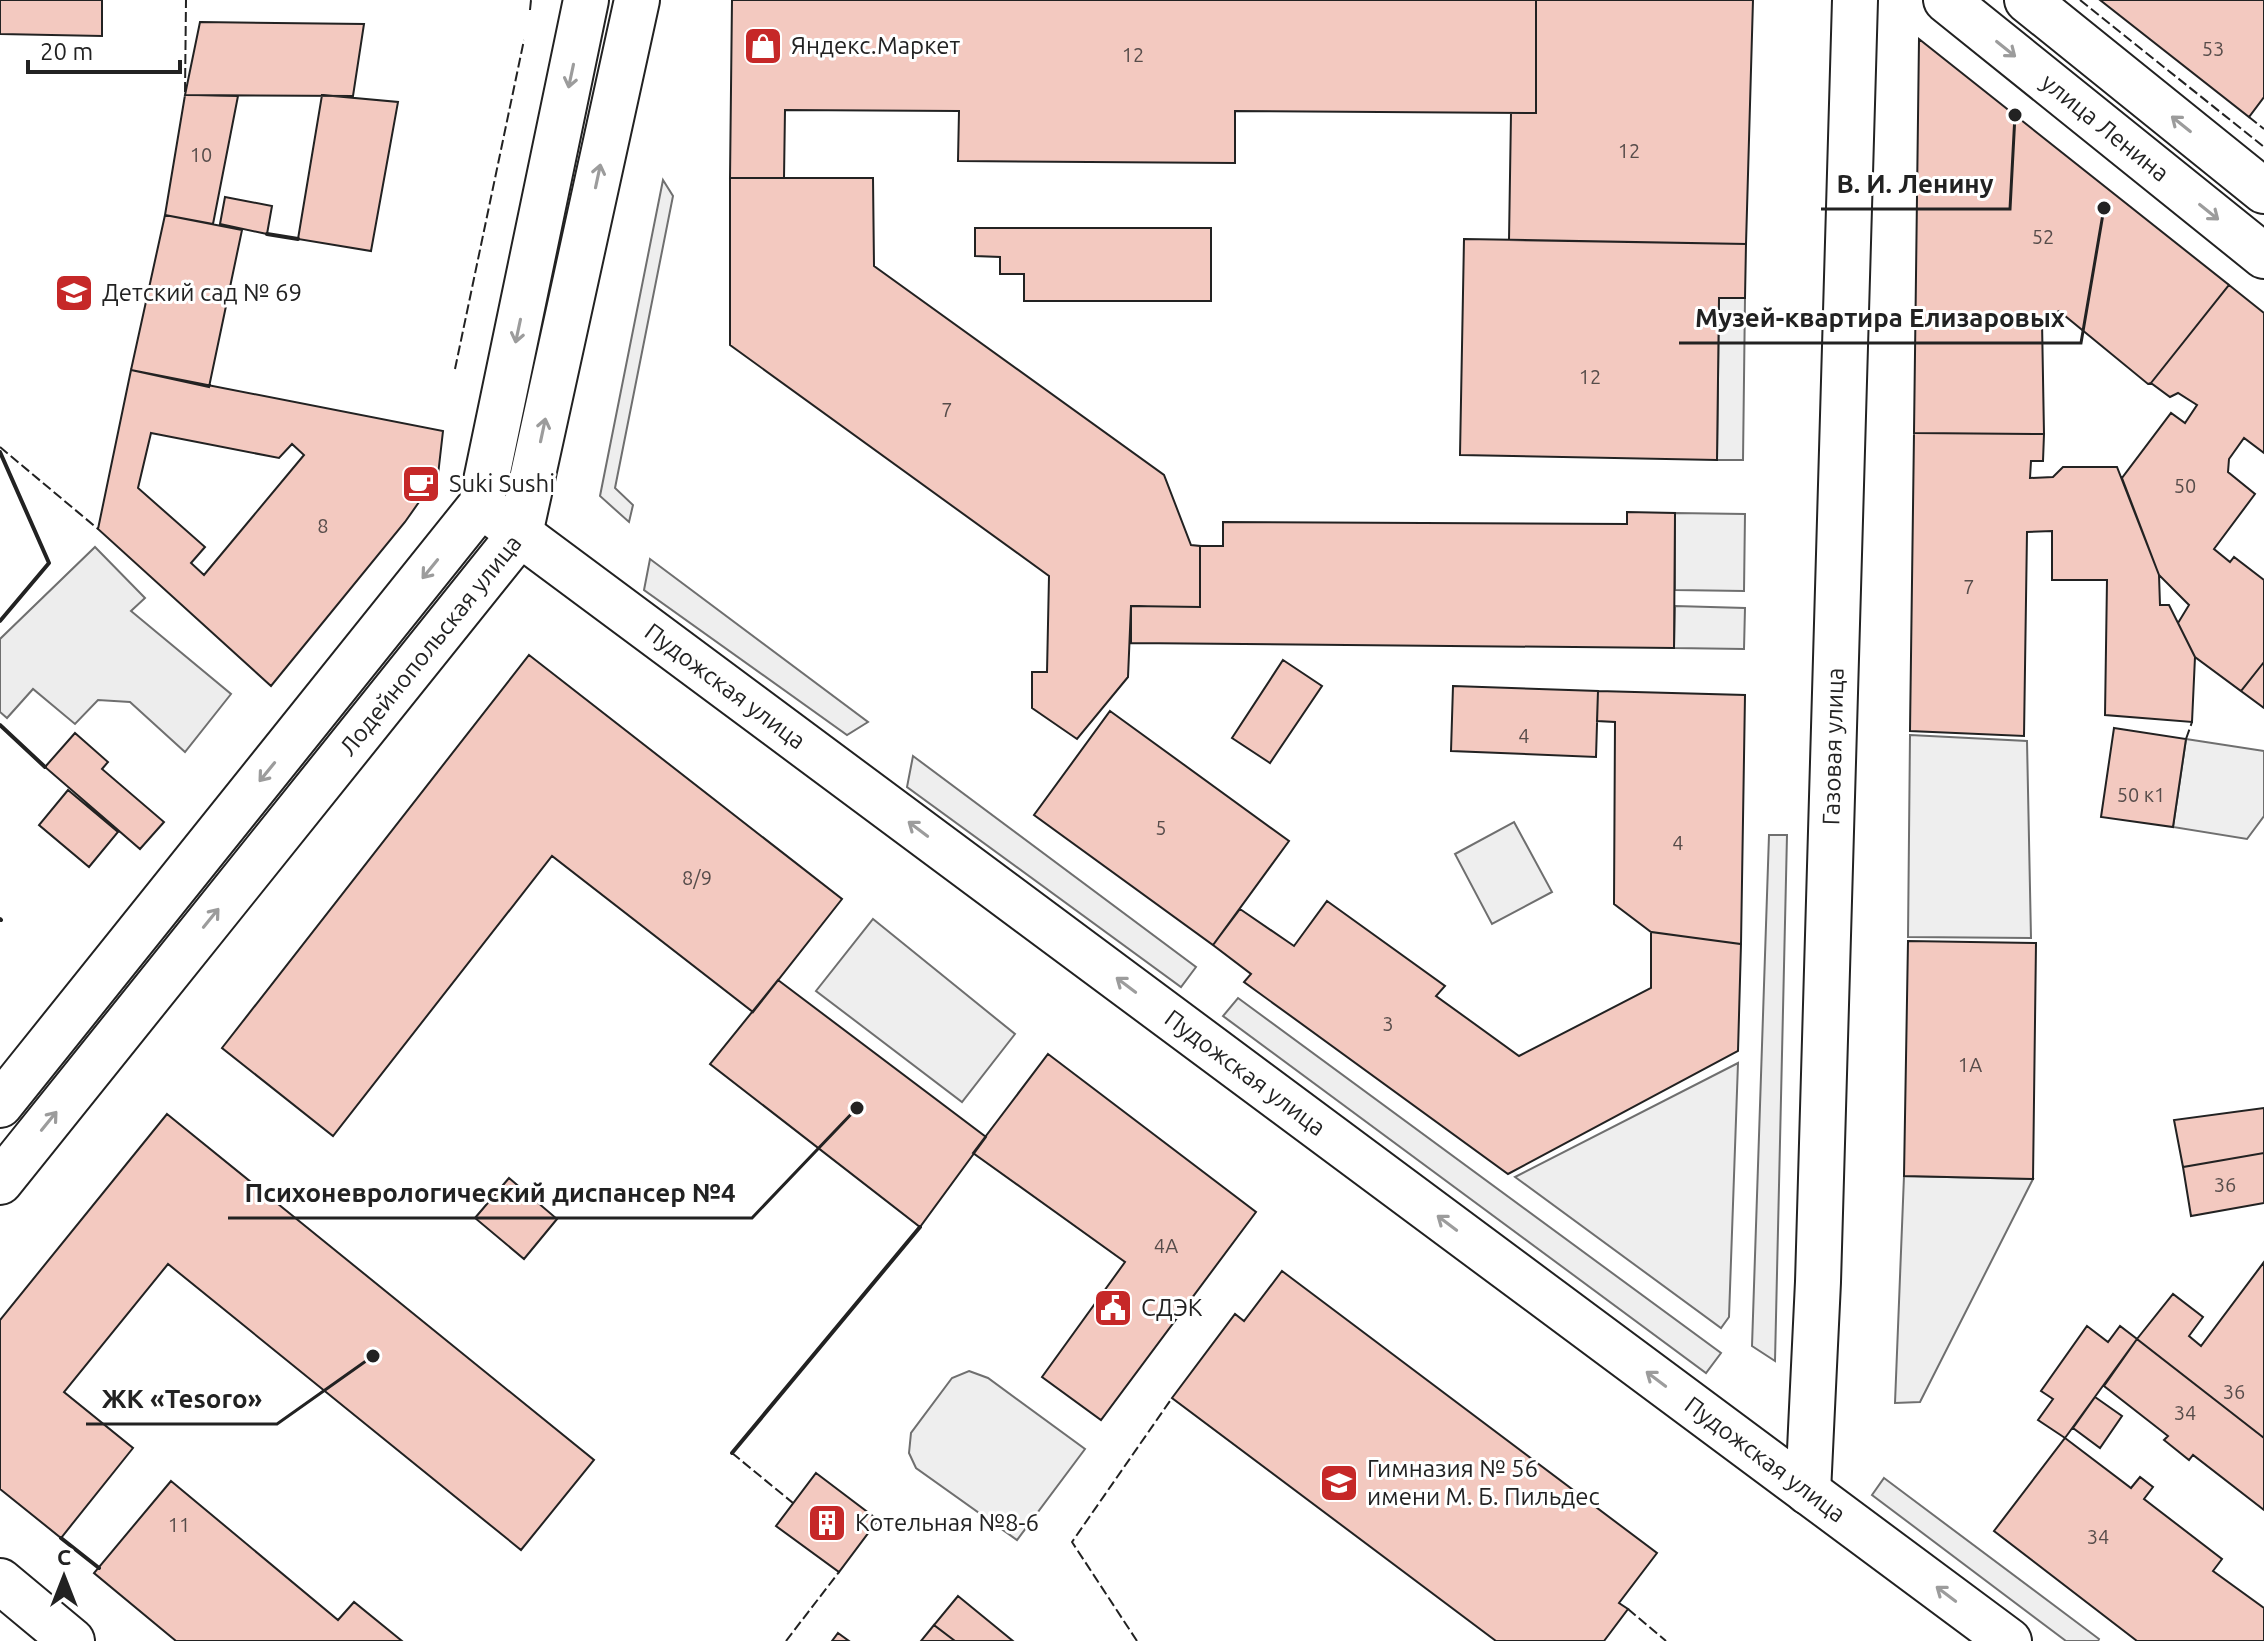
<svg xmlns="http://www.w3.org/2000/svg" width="2264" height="1641" viewBox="0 0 2264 1641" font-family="Ubuntu,sans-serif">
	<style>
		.green { fill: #eee; stroke: #6f6f6f; stroke-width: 2 }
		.parking { fill: #ededed; stroke: #6f6f6f; stroke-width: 2 }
		.building { fill: #f3c9c0; stroke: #222; stroke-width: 2; fill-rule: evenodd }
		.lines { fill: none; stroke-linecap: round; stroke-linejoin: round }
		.minor-casing { stroke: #222; stroke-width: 48 }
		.minor { stroke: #fff; stroke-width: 44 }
		.fence { stroke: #222; stroke-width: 2; stroke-dasharray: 10 4; stroke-linecap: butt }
		.wall { stroke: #222; stroke-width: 4 }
		.oneway { stroke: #9c9c9c }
		.labels { text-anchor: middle; stroke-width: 6; stroke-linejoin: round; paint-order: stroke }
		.number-label { font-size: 20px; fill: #564c4a }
		.poi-label { font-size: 24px; fill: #222; stroke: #fff; text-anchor: start }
		.street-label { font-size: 24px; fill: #222; stroke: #fff }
		.leader { fill: none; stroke: #222; stroke-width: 3 }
		.callout-dot { fill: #222; stroke: #fff; stroke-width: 3 }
		.callout-label { font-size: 26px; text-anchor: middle; font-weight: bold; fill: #222; stroke: #fff; stroke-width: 6; stroke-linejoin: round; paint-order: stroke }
	</style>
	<rect width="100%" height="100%" fill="#fff"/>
	<path class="green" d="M663,180l10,16 -58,292 18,17 -4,17 -29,-26z
		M1719,298h26l-2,162h-26z
		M1675,513l70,1 -1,77 -69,-1z
		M650,559l218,163 -21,13 -203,-145z
		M1675,606l70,2 -1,41 -70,-1z
		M1910,735l117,6 4,197 -123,-1z
		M2186,739l78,12v65l-17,23 -74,-12z
		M913,756l283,211 -15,20 -274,-200z
		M1514,822l38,70 -60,32 -37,-70z
		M1769,835h18l-12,526 -23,-15z
		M873,919l142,115 -53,68 -146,-111z
		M1238,998l483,355 -15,20 -483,-357z
		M1738,1063l-9,254 -8,11 -206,-151z
		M1904,1176l129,3 -113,223 -25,1z
		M969,1371l19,7 97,71 -68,91 -101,-72 -7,-15 2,-20 41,-55z
		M1884,1478l215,161 -1,2h-32l-194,-146z"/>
	<path class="parking" d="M95,547l50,51 -14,13 100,83 -46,58 -55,-50 -32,-2 -23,24 -42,-35 -26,29 -7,-6v-73z"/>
	<path class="building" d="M0,0h102v36l-102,-2z
		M732,0h804v113l-301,-2v52l-277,-2 1,-50 -174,-1 -1,68h-54z
		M1536,0h217l-7,244 -237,-4 2,-127h25z
		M2100,0h164v97l-15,20z
		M200,22l164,2 -11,72 -168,-1z
		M1919,39l310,246 -78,98 -3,1 -89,-73 -17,10 2,113 -130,-1z
		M185,95l53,1 -25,128 -48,-9z
		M322,95l76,7 -27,149 -73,-12z
		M730,178h143l1,88 290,209 27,70 9,1v61l-69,-1 -3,71 -51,62 -45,-31v-36h15l2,-96 -319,-231z
		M225,197l47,9 -5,28 -47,-10z
		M165,215l77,15 -33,157 -78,-17z
		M975,228h236v73h-187v-27h-24v-17l-25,-1z
		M1464,239l282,5 -1,54h-26l-2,162 -257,-5z
		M2229,285l35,28v140l-20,-15 -15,21 -1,13 27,22 -41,55 16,13 4,-5 30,23v82l-23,29 -46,-34 -17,-34 11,-18 -30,-30 -37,-97 49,-65 14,10 12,-18 -19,-12 -8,4 -19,-14z
		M131,370l312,61 -5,44 -33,47 -134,164 -173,-157zM151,433l128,25 13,-14 12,11 -100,120 -13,-12 14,-16 -67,-59z
		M1914,433l130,1 -1,27h-12l-1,17 23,-1 10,-10h54l42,108 1,30h9l26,52 -3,65 -87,-7 2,-135h-55v-49l-25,1 -3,204 -114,-5z
		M1627,512l48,1 -1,135 -543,-5v-37l69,1v-61h23v-24l404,2z
		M529,655l313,244 -89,113 -201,-156 -219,280 -111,-88z
		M1283,660l39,26 -52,77 -38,-25z
		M2264,662v46l-23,-17z
		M1453,686l145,5 -2,66 -145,-6z
		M1598,691l147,4 -4,249 -90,-12 -37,-28 1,-182 -18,-1z
		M1110,711l179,130 -76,104 -179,-130z
		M2114,728l72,11 -13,88 -72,-10z
		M75,733l33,29 -6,7 62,53 -24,27 -95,-82z
		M68,790l50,42 -29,35 -50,-42z
		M1327,901l118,85 -9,10 83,60 132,-68v-56l90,12 -3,107 -230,123 -264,-192 7,-8 -38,-29 27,-36 54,37z
		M1908,941l128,2 -3,236 -129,-3z
		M778,980l208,157 -66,90 -210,-163z
		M1048,1054l208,158 -155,208 -59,-43 83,-115 -152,-109z
		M2264,1108v45l-81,14 -9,-47z
		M167,1114l427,346 -73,90 -353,-286 -104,128 69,56 -72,90 -61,-49v-169z
		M2264,1153v50l-73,13 -8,-49z
		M509,1178l48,41 -33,40 -49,-41z
		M2264,1262v176l-127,-99 36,-45 30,23 -14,19 12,10z
		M1282,1271l375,282 -38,50 9,6 -24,32h-108l-324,-243 63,-84 9,7z
		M2087,1326l21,16 12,-16 17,13 -72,99 -27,-18 15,-21 -12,-8z
		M2137,1339l127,99v72l-71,-55 -4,5 -25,-20 4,-4 -64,-50z
		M2095,1397l27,19 -22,32 -27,-20z
		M2065,1438l66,50 9,-11 13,10 -9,12 78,60 -9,12 51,37v33h-127l-143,-110z
		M816,1473l62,47 -39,52 -63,-46z
		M171,1481l167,139 16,-18 48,39h-226l-82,-68z
		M958,1596l55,45h-58l-21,-16z
		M934,1625l21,16h-34z
		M838,1633l11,8h-17z"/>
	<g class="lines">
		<defs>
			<g id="minor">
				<path id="s1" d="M1946,0l318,256"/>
				<path d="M2027,0l237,191"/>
				<path id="s2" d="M481,505l1528,1136"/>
				<path d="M0,1105l481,-600 105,-505"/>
				<path id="s3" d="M0,1182l520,-648 117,-534"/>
				<path id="s4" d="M1808,1492l10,-210 37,-1282"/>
				<path d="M0,1581l72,60"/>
			</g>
		</defs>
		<use href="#minor" class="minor-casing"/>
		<use href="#minor" class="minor"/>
		<path class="fence" d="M2080,0l184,147
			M530,10l1,-10
			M185,92l1,-92
			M2249,117l15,12
			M455,369l69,-329
			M0,447l98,82
			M2186,739l6,-17
			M732,1453l61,50
			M1628,1609l38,32
			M786,1641l53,-69
			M1137,1641l-65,-99 100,-144"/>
		<path class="wall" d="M267,234l31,5
			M0,452l49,111 -49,58
			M0,725l45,42
			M0,919l1,1
			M732,1453l188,-226
			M61,1538l38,30"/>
	</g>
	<defs><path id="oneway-shaft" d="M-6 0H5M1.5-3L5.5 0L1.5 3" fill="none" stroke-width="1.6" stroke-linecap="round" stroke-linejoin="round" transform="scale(2)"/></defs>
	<g class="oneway">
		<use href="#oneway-shaft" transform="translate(2006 49) rotate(39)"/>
		<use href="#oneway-shaft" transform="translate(571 76) rotate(102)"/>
		<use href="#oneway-shaft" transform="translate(2181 124) rotate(-141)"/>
		<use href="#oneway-shaft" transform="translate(598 176) rotate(-78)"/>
		<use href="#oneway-shaft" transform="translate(2209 212) rotate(39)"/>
		<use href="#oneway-shaft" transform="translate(518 331) rotate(102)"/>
		<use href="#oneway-shaft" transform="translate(543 430) rotate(-78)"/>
		<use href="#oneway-shaft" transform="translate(430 569) rotate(129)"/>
		<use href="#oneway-shaft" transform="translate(267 772) rotate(129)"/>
		<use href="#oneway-shaft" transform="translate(918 829) rotate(-143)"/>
		<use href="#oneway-shaft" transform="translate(211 918) rotate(-51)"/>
		<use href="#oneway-shaft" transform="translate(1126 985) rotate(-143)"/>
		<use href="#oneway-shaft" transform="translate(49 1121) rotate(-51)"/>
		<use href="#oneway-shaft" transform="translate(1447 1223) rotate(-143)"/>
		<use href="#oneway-shaft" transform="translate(1656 1379) rotate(-143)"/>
		<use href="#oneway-shaft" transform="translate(1946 1594) rotate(-143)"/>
	</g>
	<defs>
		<symbol id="shop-square" viewBox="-11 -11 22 22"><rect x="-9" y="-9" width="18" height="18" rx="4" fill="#c62828" stroke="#fff"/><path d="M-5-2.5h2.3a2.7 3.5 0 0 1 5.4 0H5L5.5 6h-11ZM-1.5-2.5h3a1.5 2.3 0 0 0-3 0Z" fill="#fff"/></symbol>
		<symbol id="school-square" viewBox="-11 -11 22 22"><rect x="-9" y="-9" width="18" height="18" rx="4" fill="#c62828" stroke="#fff"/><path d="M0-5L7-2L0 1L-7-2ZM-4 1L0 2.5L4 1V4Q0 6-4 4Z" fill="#fff"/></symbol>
		<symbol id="cafe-square" viewBox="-11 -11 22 22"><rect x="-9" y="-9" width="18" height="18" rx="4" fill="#c62828" stroke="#fff"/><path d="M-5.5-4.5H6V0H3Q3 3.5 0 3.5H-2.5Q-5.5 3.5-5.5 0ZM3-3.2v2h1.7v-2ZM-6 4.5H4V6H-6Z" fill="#fff"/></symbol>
		<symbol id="civic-square" viewBox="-11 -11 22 22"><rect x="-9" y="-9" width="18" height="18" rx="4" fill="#c62828" stroke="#fff"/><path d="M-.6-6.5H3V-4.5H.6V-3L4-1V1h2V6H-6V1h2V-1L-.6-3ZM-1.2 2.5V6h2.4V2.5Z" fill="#fff"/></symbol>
		<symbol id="building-square" viewBox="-11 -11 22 22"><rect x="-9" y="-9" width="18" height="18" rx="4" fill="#c62828" stroke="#fff"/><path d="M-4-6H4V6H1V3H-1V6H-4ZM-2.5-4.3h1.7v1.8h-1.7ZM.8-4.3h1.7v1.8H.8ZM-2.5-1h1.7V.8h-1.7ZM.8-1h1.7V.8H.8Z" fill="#fff"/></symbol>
	</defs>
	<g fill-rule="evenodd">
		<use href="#shop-square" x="741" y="24" width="44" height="44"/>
		<use href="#school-square" x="52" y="271" width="44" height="44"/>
		<use href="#cafe-square" x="399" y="462" width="44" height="44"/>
		<use href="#civic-square" x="1091" y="1286" width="44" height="44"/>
		<use href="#school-square" x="1317" y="1461" width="44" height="44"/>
		<use href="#building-square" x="805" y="1501" width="44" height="44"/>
	</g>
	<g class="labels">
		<g class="number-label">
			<text x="2213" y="56">53</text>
			<text x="1133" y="62">12</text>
			<text x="1629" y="158">12</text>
			<text x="201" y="162">10</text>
			<text x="2043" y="244">52</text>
			<text x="1590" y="384">12</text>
			<text x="947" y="417">7</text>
			<text x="2185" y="493">50</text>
			<text x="323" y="533">8</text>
			<text x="1969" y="594">7</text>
			<text x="1524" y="743">4</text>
			<text x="2141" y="802">50 к1</text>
			<text x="1161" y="835">5</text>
			<text x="1678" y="850">4</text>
			<text x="697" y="885">8/9</text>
			<text x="1388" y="1031">3</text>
			<text x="1970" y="1072">1А</text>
			<text x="2225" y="1192">36</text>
			<text x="1166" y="1253">4А</text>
			<text x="2234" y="1399">36</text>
			<text x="2185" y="1420">34</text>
			<text x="179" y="1532">11</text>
			<text x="2098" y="1544">34</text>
		</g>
		<g class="poi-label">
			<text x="791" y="54">Яндекс.Маркет</text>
			<text x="102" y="301">Детский сад № 69</text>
			<text x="449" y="492">Suki Sushi</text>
			<text x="1141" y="1316">СДЭК</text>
			<text x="1367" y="1477">Гимназия № 56<tspan x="1367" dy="28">имени М. Б. Пильдес</tspan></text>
			<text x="855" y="1531">Котельная №8-6</text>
		</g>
		<g class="street-label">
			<text dy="8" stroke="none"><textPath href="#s1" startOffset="204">улица Ленина</textPath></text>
			<text dy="8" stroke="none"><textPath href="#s3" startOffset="688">Лодейнопольская улица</textPath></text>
			<text dy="8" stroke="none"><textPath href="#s2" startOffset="304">Пудожская улица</textPath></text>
			<text dy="8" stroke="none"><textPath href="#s4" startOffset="746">Газовая улица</textPath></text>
			<text dy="8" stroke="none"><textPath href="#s2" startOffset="952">Пудожская улица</textPath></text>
			<text dy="8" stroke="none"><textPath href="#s2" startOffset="1600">Пудожская улица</textPath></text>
		</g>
	</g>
	<path class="leader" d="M2015 115L2010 209H1821M2104 208L2081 343H1679M857 1108L752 1218H228M373 1356L277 1424H86"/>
	<g class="callout-dot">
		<circle cx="2015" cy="115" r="8"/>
		<circle cx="2104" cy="208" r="8"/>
		<circle cx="857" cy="1108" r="8"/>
		<circle cx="373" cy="1356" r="8"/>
	</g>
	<g class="callout-label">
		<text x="1915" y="193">В. И. Ленину</text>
		<text x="1880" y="327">Музей-квартира Елизаровых</text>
		<text x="490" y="1202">Психоневрологический диспансер №4</text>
		<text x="182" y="1408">ЖК «Tesoro»</text>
	</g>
	<g transform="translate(64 1577)" stroke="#ffffff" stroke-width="6" paint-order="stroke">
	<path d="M0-6L14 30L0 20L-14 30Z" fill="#222222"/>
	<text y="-12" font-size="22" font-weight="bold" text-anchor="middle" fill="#222222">С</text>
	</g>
	<path d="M28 60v12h152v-12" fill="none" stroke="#222222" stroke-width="4"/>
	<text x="40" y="60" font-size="24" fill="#222222" stroke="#ffffff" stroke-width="6" paint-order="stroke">20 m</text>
</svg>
